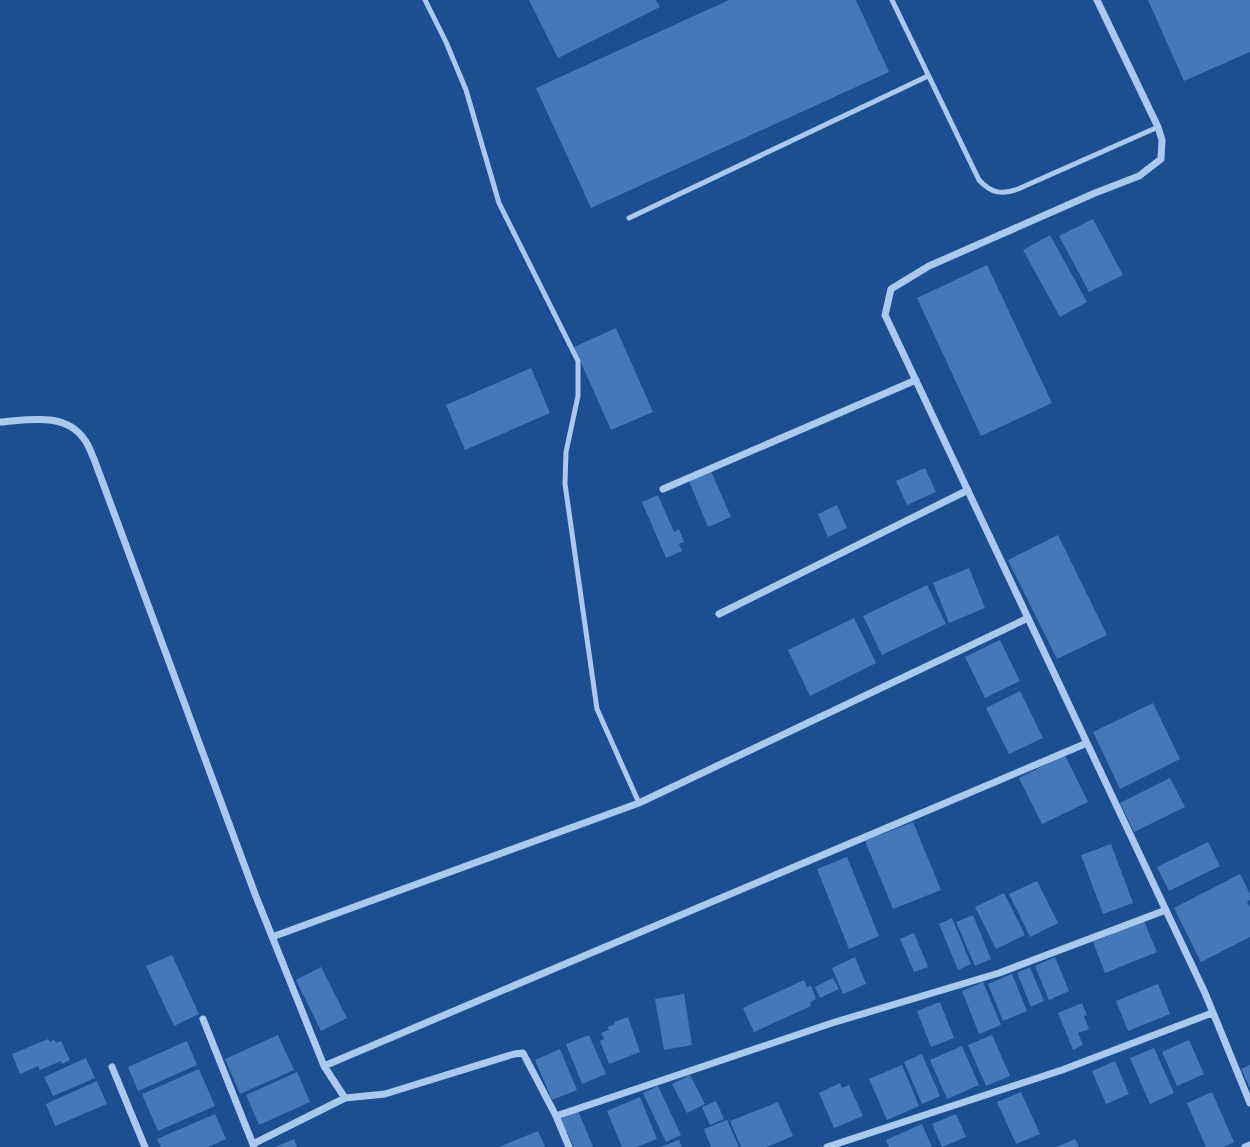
<svg xmlns="http://www.w3.org/2000/svg" width="1250" height="1147" viewBox="0 0 1250 1147" font-family="'Source Sans 3',sans-serif">
	<style>
		.building { fill: #4478b7 }
		.lines { fill: none; stroke-linecap: round; stroke-linejoin: round }
		.service { stroke: #a9c9ee; stroke-width: 5 }
		.minor { stroke: #a9c9ee; stroke-width: 7 }
	</style>
	<rect width="100%" height="100%" fill="#1b4f8f"/>
	<path class="building" d="M529,0h127l4,7 -102,51z
		M729,0h127l33,72 -298,136 -55,-120z
		M1148,0h102v52l-66,29z
		M1093,219l30,56 -34,17 -30,-56z
		M1050,235l37,67 -27,15 -37,-67z
		M987,265l65,138 -71,33 -64,-138z
		M616,328l37,84 -42,18 -37,-83z
		M531,368l19,45 -85,37 -19,-45z
		M925,468l11,24 -29,13 -11,-24z
		M711,471l20,46 -23,10 -19,-46z
		M658,495l16,37 5,-3 5,13 -5,2 3,7 -16,7 -24,-56z
		M837,505l10,23 -19,9 -10,-23z
		M1058,535l49,100 -50,24 -49,-99z
		M969,568l16,40 -36,15 -16,-40z
		M927,585l19,39 -64,31 -19,-39z
		M854,618l22,45 -66,33 -22,-46z
		M1000,640l20,41 -35,17 -20,-41z
		M1020,691l23,47 -34,16 -23,-46z
		M1153,703l27,56 -60,30 -27,-57z
		M1065,755l23,47 -46,22 -23,-46z
		M1170,778l15,29 -51,25 -14,-29z
		M913,822l28,68 -48,19 -28,-68z
		M1208,842l12,24 -51,25 -12,-24z
		M1111,844l22,59 -30,11 -22,-59z
		M847,857l32,79 -30,13 -32,-80z
		M1240,874l10,20v6l-3,2 3,5v30l-49,25 -27,-54z
		M1037,881l21,42 -28,14 -21,-43z
		M1004,893l21,42 -29,14 -21,-42z
		M973,915l18,44 -16,7 -19,-44z
		M952,918l19,46 -13,6 -19,-46z
		M1144,921l13,31 -52,21 -12,-31z
		M914,933l14,34 -14,5 -14,-33z
		M172,955l27,59 -25,12 -28,-60z
		M855,957l11,27 -23,10 -11,-26z
		M1055,957l14,34 -20,9 -14,-34z
		M321,967l26,51 -26,13 -25,-51z
		M1030,967l14,34 -13,6 -14,-34z
		M1012,974l15,37 -24,10 -15,-37z
		M833,978l6,11 -19,9 -5,-11z
		M804,980l3,7 4,-1 5,13 -6,3 1,4 -57,26 -11,-24z
		M983,982l18,43 -22,9 -17,-43z
		M1158,984l12,30 -42,17 -12,-30z
		M684,994l8,51 -28,5 -9,-51z
		M940,1002l14,36 -23,9 -14,-36z
		M1082,1003l5,12 -3,1 5,13 -11,4 5,12 -10,5 -15,-37z
		M628,1017l12,35 -31,12 -9,-23 4,-2 -3,-6 8,-3 -1,-3 7,-3 -1,-2z
		M278,1035l16,35 -54,24 -15,-35z
		M589,1035l17,39 -24,10 -16,-40z
		M992,1035l18,41 -24,10 -18,-41z
		M48,1039l2,3 4,-2 2,3 5,-2 9,19 -8,4 -1,-3 -21,9 -2,-4 -18,8 -8,-20z
		M1189,1040l15,34 -27,12 -15,-34z
		M187,1041l10,24 -59,26 -10,-24z
		M962,1046l17,39 -32,14 -17,-39z
		M1154,1048l20,45 -24,11 -20,-46z
		M560,1049l17,41 -25,10 -17,-40z
		M922,1054l18,42 -18,8 -18,-42z
		M86,1058l9,20 -42,18 -9,-19z
		M1115,1061l14,33 -23,10 -14,-33z
		M902,1065l17,41 -32,14 -18,-41z
		M1250,1065v23l-9,-19z
		M199,1069l16,37 -57,25 -16,-37z
		M297,1072l13,30 -51,23 -13,-30z
		M690,1075l15,29 -18,9 -15,-29z
		M97,1081l10,23 -52,22 -9,-22z
		M840,1083l2,5 7,-3 14,31 -29,12 -15,-35z
		M658,1086l23,49 -15,7 -23,-49z
		M1021,1092l19,42 -24,10 -19,-42z
		M1212,1092l22,50 -10,5h-18l-19,-44z
		M640,1097l17,42 -20,8h-15l-15,-36z
		M716,1101l8,18 -14,6 -8,-18z
		M778,1102l15,34 -26,11h-26l-11,-26z
		M578,1110l15,37h-19l-7,-15 -3,1 -6,-15z
		M215,1114l11,25 -18,8h-47l-4,-8z
		M956,1114l10,23 -24,10 -10,-23z
		M727,1120l12,27h-28l-7,-18z
		M922,1124l10,23h-43l-3,-7z
		M538,1131l7,16h-46z
		M294,1139l3,8h-22z
		M1075,1139l4,8h-23z
		M679,1140l3,7h-21z"/>
	<g class="lines">
		<path class="service" d="M425,0l21,42 20,48 33,113 79,158v35l-12,56 -1,32 32,225 42,94
			M892,0l87,180c12,13 22,15 39,9l140,-62
			M629,218l299,-142"/>
		<path class="minor" d="M1097,0l61,127 4,13 -1,19 -22,17 -44,17 -166,73 -38,23 -6,26 320,678 45,110
			M0,422c29,-2 65,-10 84,17 5,6 7,14 10,20l161,435 69,172 21,32 40,-4 129,-40 9,-1 33,63 13,31
			M663,489l253,-109
			M719,614l249,-124
			M272,937l367,-134 389,-185
			M203,1019l51,128
			M324,1066l763,-323
			M112,1067l33,80
			M556,1116l276,-93 167,-50 167,-63
			M253,1144l92,-46
			M827,1147l235,-77 150,-57
			M1245,1147l5,-2"/>
	</g>
</svg>
